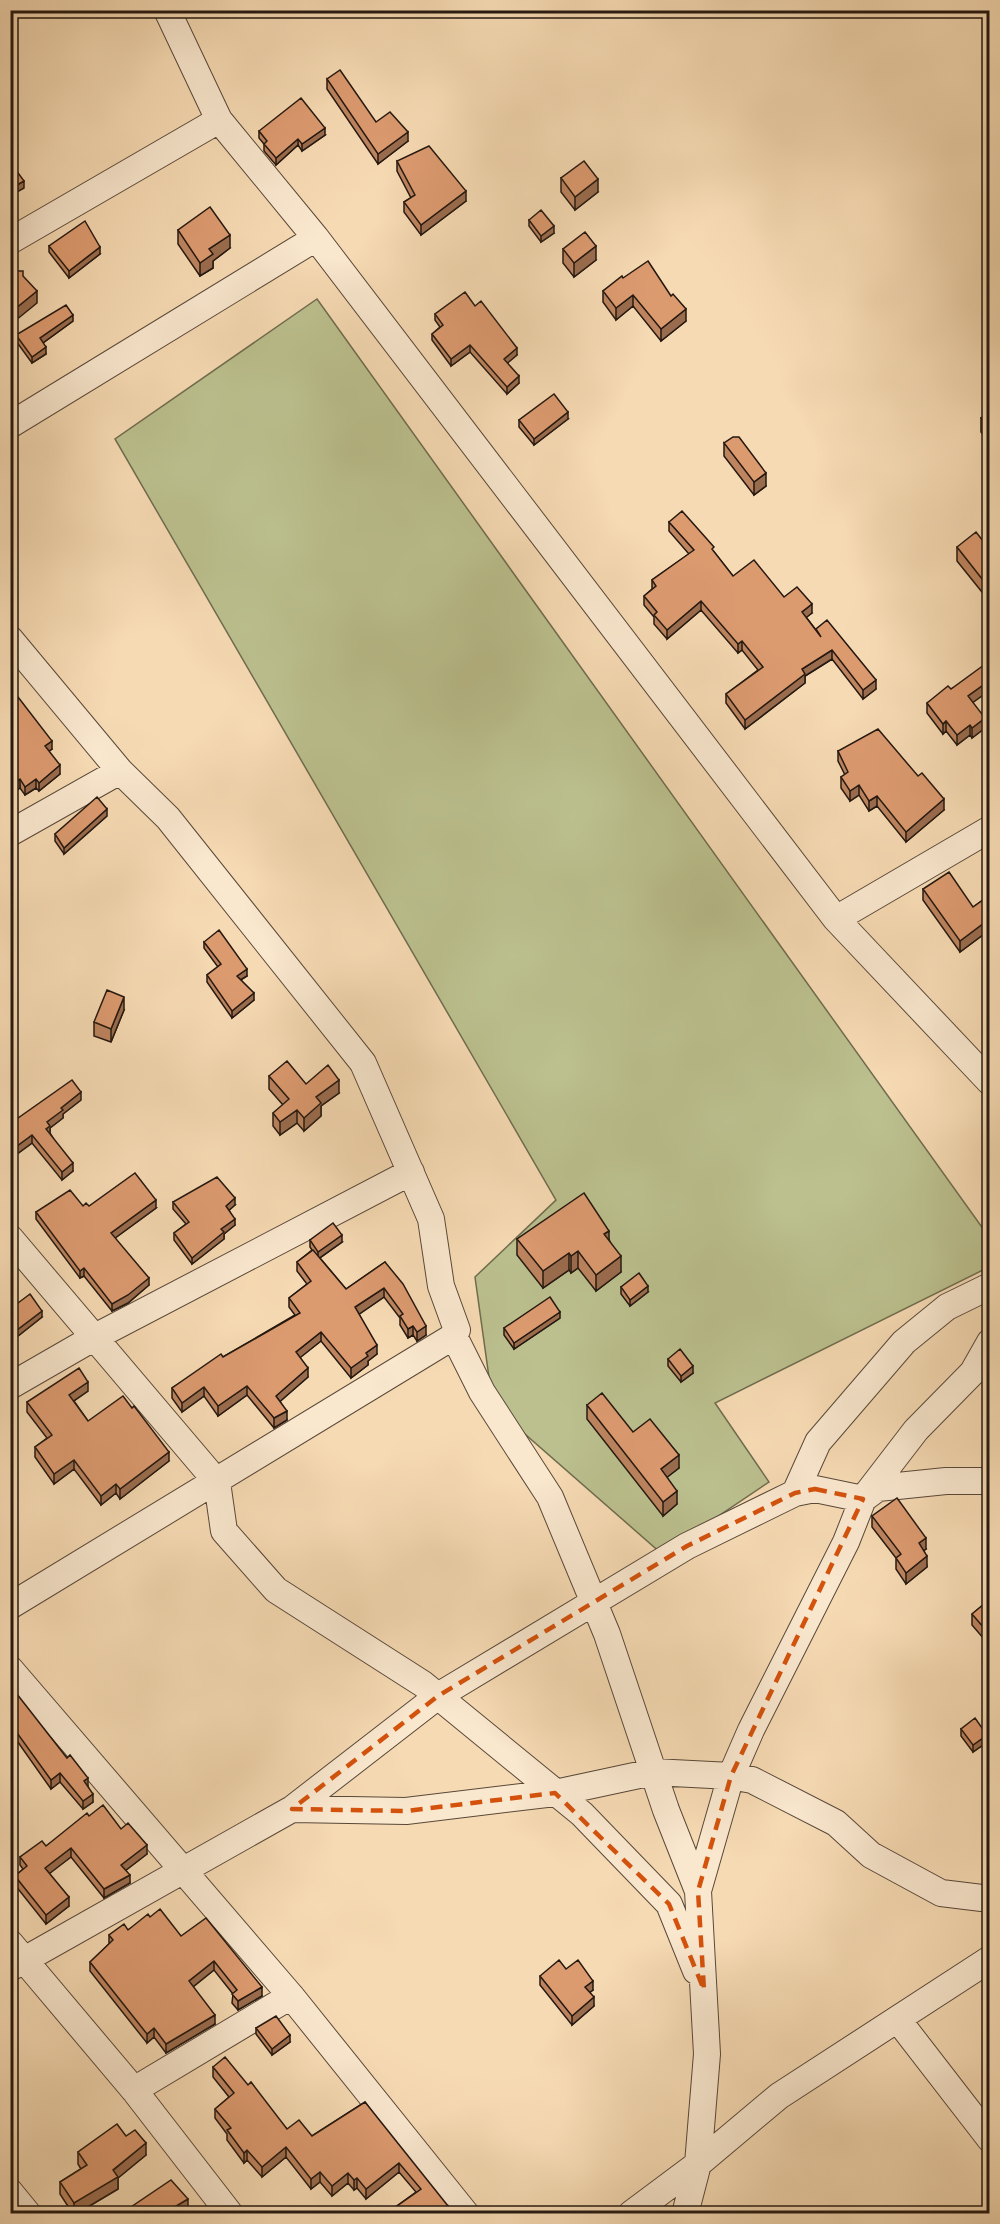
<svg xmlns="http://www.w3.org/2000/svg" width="1000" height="2224" viewBox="0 0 1000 2224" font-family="'Old Standard TT',serif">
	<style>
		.green { fill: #bbc08e; stroke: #706c4f; stroke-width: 1.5 }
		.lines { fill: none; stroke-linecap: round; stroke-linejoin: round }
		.minor-casing { stroke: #594839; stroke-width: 28 }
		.minor { stroke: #f9e7ce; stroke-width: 26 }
		.wall { fill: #bd845f; stroke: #251810; stroke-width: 1.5 }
		.shaded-wall { fill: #9a6c4e; stroke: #251810; stroke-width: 1.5 }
		.building { fill: #dc9a6f; stroke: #251810; stroke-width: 1.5 }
		.marked { fill: none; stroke: #d4520c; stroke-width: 4.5; stroke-dasharray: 12 8; stroke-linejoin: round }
	</style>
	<rect width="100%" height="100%" fill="#f6dab3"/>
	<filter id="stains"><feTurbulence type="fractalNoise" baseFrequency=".00333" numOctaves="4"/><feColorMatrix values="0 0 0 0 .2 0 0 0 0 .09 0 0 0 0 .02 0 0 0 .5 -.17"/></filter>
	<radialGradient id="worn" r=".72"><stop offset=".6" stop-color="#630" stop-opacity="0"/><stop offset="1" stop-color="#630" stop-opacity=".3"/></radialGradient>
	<path class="green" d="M317,299l672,938v30l-274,136 54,79 -107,72 -169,-148 -18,-129 81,-77 -441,-761z"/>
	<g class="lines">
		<defs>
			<path id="minor" d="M167,10l52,110 97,118 520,681 154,163
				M10,241l209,-121
				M10,425l306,-187
				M10,639l110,132 48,47 195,245 68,156 10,67 16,44 -3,6 -444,270
				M10,833l110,-62
				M836,919l154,-90
				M10,1238l207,244 7,49 52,59 147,94 159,130 87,90 27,67
				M990,1286l-43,21 -43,35 -86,100 -23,51 20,-4 48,10 15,-11 68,-7h44
				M454,1336l28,56 68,105 57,137 59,176 32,81
				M990,1342l-17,30 -57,58 -53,69 -17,43 -95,188 -20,46 21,4 84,43 35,32 70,38 49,6
				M10,1386l85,-49 316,-165
				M10,1669l281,327 175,218
				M292,1809l146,-113 249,-150 108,-53
				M10,1943l124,147 96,124
				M10,1968l282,-159 114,2 149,-18 98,-21 78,4 -33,115 9,163 -9,110 -13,50
				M898,2020l92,119
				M134,2090l157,-94
				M10,2192l18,22
				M631,2214l67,-50 81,-68 211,-137"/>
		</defs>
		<use href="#minor" class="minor-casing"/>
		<use href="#minor" class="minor"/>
	</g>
	<path class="wall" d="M327,79l49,43 32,19 -30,23 -51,-75z
		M259,131l66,4 -23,16 -4,-6 -22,20 -12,-14v-7l-5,-6z
		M397,161l69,40 -45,34 -17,-23v-10l7,-4 -14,-27z
		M561,178l37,14 -23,18 -14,-18z
		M529,220l25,13 -13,9 -12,-16z
		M178,230l52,18 -17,13v7l-13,8 -22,-32z
		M49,246l51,8 -31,24 -20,-26z
		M563,249l33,11 -22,17 -11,-14z
		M623,278l63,43 -25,20 -28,-35 -17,14 -13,-18v-11z
		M475,306l42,49 -10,8 12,20 -12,11 -37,-42 -19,14 -19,-26v-6l8,-7 -5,-7v-6z
		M73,321l-30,22 3,11 -14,9 -16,-22v-6z
		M990,412v31l-9,-11v-14z
		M568,419l-34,26 -15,-18v-7z
		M724,443l42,43 -12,9 -30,-39z
		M669,522l45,30 19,24 51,21 28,16 -6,4 10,13 60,59 -13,10 -31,-40 -27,17v7l-60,46 -19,-26v-9l32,-24 -16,-20 -4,3 -37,-43 -34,29 -13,-15v-7l-10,-12v-9l8,-7v-9l37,-26 -20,-23z
		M957,547l33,3v52l-33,-41z
		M990,672v18l-18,12 13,26 -13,10 -2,-3 -13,10 -11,-14 -3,3 -16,-21v-10l24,-14z
		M10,702l42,47 -3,2 11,23 -21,17 -3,-3 -11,7 -5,-7z
		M838,751l106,59 -38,32 -29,-36 -8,5 -10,-16 -9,6 -9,-13v-11l4,-2 -7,-14z
		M107,816l-43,38 -9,-13v-7z
		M990,836v25l-6,-11v-11z
		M923,889l50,18 17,-12v39l-4,2 -2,-2 -24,18 -37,-52z
		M204,942l43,34 -6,4 13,20 -22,18 -25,-36v-7l11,-8 -14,-19z
		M124,1010l-13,32 -17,-6v-14z
		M269,1076l37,8 33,9 -18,13v10l-17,15 -7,-8 -17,12 -7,-9v-13l10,-8 -14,-16z
		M81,1100l-18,14v4l-13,10v5l23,38 -11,9 -30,-37 -15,11 -7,-8v-38l8,10z
		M173,1202l62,3 -6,5 6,15 -11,9v5l-32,25 -18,-24v-7l12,-9 -13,-15z
		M83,1206l73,2 -41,30 34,47 -21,18 -16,8 -28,-35 -4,2 -44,-59v-7z
		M517,1239h92l12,33 -25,19 -18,-23 -7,5 -2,-3 -26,18 -26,-33z
		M310,1240l32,2 -22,16 26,31 39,-27 41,73 -9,6 -4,-6 -5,3 -8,-13v-7l-16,-21 -25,17 18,40 -9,7v4l-17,13 -30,-37 -21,16 8,20 -28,24 7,19 -13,8 -27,-33 -29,21 -14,-20 -22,16 -10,-14v-10l51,-31 72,-42 -6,-8v-9l18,-14 -10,-13v-9l15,-12 -2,-3z
		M621,1287l27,5 -18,14 -9,-12z
		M10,1309l32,8 -29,23 -3,-3z
		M560,1318l-46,31 -10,-14v-7z
		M668,1359l25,14 -12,9 -13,-16z
		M88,1391l-14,10 14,20 81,40 -49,38 -4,-6 -15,12 -27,-36 -20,15 -19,-27v-10l12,-9 -20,-26v-10z
		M587,1405l46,27 46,36 -12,9 10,27 -14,12 -76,-97z
		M872,1516l54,33 -2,1 3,17 -21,17 -10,-15v-11l-24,-31z
		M990,1599v35l-6,5 -12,-14v-11z
		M10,1691l78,95 5,16 -10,7 -23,-27 -9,7 -36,-51z
		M961,1729l26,13 -14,10 -12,-16z
		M89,1816l32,13 26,25 -21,16 4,13 -26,15 -33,-41 -22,16 20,33 -23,18 -31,-39v-9l8,-7 -3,-4v-8l26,-11z
		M150,1917l31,19 81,60 -24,14 -6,-7 1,-9 -19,-24 -21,17 22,37 -49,29 -12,-16 -7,6 -57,-72v-9l19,-18v-9l19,-5z
		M566,1969l27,21 -3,2 4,14 -22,19 -32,-40v-9z
		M256,2028l34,14 -18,13 -16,-21z
		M213,2067l35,18 39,44 25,7 53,-34 83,112h-58v-3l26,-19 -17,-20 -33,27 -9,-11 -3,2 -6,-7 -16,13 -12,-14 -9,7 -25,-32 -24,20 -15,-17 -3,3 -17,-23v-6l-12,-16v-9l14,-12 -16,-20z
		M126,2136l20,19 -28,23v11l-42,25h-3l-13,-20v-12l21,-13 -3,-5v-12z"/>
	<path class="shaded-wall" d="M325,128v7l-23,16v-7z
		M408,132v9l-30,23v-10z
		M298,139v6l-22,20v-7z
		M598,179v13l-23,18v-13z
		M24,181v7l-14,8v-7z
		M466,191v10l-45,34v-10z
		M554,226v7l-13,9v-6z
		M230,235v13l-17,13v7l-13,8v-13l9,-14z
		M596,246v14l-22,17v-14z
		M100,247v7l-31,24v-7z
		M37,291v12l-27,22v-12z
		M633,295v11l-17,14v-12z
		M686,309v12l-25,20v-12z
		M73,315v6l-33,24v-7z
		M470,345v7l-19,14v-7z
		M46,347v7l-14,9v-6z
		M517,348v7l-13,11v-7z
		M519,376v7l-12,11v-7z
		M568,412v7l-34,26v-6z
		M766,473v13l-12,9v-13z
		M701,601v9l-34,29v-9z
		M812,604v9l-10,8v-9z
		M742,641v9l-4,3v-9z
		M832,650v9l-27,17v7l-60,46v-9l57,-51z
		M876,680v9l-13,10v-9z
		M990,680v10l-22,16v-10z
		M985,718v10l-13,10v-10z
		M946,721v10l-3,3v-10z
		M970,725v10l-13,10v-10z
		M52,741v8l-7,5v-8z
		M60,765v9l-21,17v-8z
		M20,779v9l-10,7v-9z
		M36,779v9l-11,7v-8z
		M859,785v10l-9,6v-10z
		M877,796v10l-8,5v-10z
		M944,799v11l-38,32v-10z
		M107,809v7l-43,38v-6z
		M984,923v11l-24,18v-11z
		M990,923v11l-4,2v-11z
		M247,969v7l-10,6v-6z
		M254,993v7l-22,18v-7z
		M124,997v13l-13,32v-13z
		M339,1080v13l-18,13v10l-17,15v-13l12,-21z
		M81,1092v8l-18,14v4l-13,10v6l-4,3 1,-15 14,-14z
		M297,1110v13l-17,12v-13z
		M32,1135v8l-15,11v-8z
		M73,1163v8l-11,9v-8z
		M235,1198v7l-9,8v-7z
		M156,1200v8l-45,33v-8z
		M235,1219v6l-11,9v5l-32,25v-6l29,-29z
		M609,1231v16l-5,-13z
		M342,1235v7l-24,17v-7z
		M578,1251v17l-7,5v-17z
		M569,1253v17l-26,18v-17z
		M621,1256v16l-25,19v-16z
		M84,1268v8l-4,2v-7z
		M149,1278v7l-21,18 -16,8v-7z
		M648,1286v6l-18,14v-6z
		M384,1288v9l-29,20v-10z
		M42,1311v6l-29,23v-7z
		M560,1312v6l-46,31v-6z
		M413,1326v9l-5,3v-9z
		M426,1326v9l-9,6v-9z
		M321,1332v9l-25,20v-9z
		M377,1345v9l-9,7v4l-17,13v-10l15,-15z
		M693,1366v7l-12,9v-6z
		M308,1368v9l-32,28v-9z
		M88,1382v9l-19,13v-9z
		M247,1386v9l-29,21v-10z
		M204,1387v9l-22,16v-9z
		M287,1411v9l-13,8v-10z
		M169,1452v9l-49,38v-10z
		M679,1455v13l-18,14v-13z
		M74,1460v9l-20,15v-10z
		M116,1484v9l-15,12v-9z
		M677,1491v13l-14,12v-14z
		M926,1538v11l-7,5v-11z
		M927,1556v11l-21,17v-11z
		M990,1624v10l-6,5v-11z
		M15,1730v8l-5,4v-8z
		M987,1735v7l-14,10v-7z
		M60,1773v9l-9,7v-9z
		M88,1778v8l-4,3v-8z
		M93,1794v8l-10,7v-8z
		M147,1845v9l-26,20v-9z
		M71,1848v9l-26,20v-9z
		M130,1875v8l-26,15v-9z
		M69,1897v9l-23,18v-9z
		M214,1961v9l-25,20v-9z
		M593,1981v9l-8,6v-9z
		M262,1987v9l-24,14v-9z
		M594,1997v9l-22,19v-9z
		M215,2015v9l-49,29v-9z
		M154,2028v9l-7,6v-9z
		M290,2035v7l-18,13v-6z
		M146,2143v12l-28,23v11l-42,25h-2v-11z
		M286,2147v10l-24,20v-10z
		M247,2150v10l-3,3v-10z
		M399,2163v9l-33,27v-10z
		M320,2172v10l-9,7v-10z
		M348,2173v10l-16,13v-10z
		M357,2178v10l-3,2v-10z
		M188,2199v12l-5,3h-12v-5z
		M448,2206v8h-10z"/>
	<path class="building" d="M340,70l36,52 14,-10 18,20 -30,22 -51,-75z
		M301,98l24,30 -23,16 -4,-5 -22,19 -12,-14 3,-3 -8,-10z
		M429,146l37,45 -45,34 -17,-23 11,-7 -18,-34z
		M584,161l14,18 -23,18 -14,-19z
		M10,162l14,19 -14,8z
		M210,207l20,28 -21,14 4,5 -13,9 -22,-33z
		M541,210l13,16 -13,10 -12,-16z
		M85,221l15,26 -31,24 -20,-25z
		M585,232l11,14 -22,17 -11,-14z
		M648,261l23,35 2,-2 13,15 -25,20 -28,-34 -17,13 -13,-17 19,-15 1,2z
		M13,271h10v5l14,15 -27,22v-40z
		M465,292l10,14 6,-5 36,47 -13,11 15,17 -12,11 -37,-42 -19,14 -19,-25 11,-9 -8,-11z
		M66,305l7,10 -33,23 6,9 -14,10 -16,-22z
		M554,394l14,18 -34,27 -15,-19z
		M990,412v17l-9,-11z
		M733,437h6l27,36 -12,9 -30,-39z
		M682,511l32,36 -2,2 21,27 21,-16 30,37 13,-10 15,17 -10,8 19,25 -5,-8 11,-9 49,60 -13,10 -31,-40 -30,19 3,5 -60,46 -19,-26 37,-27 -21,-26 -4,3 -37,-43 -34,29 -13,-15 3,-3 -13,-16 12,-10 -4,-6 42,-30 -25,-28z
		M976,532l14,18v39l-33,-42z
		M984,665l6,7v8l-22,16 17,22 -13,10 -2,-3 -13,10 -11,-14 -3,3 -16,-21 21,-17 3,3z
		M18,697l34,44 -7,5 15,19 -21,18 -3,-4 -11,8 -5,-8 -10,7v-84z
		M878,729l40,47 4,-3 22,26 -38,33 -29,-36 -8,5 -10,-16 -9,6 -9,-14 7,-5 -10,-21z
		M97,797l10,12 -43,39 -9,-14z
		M990,836v14l-6,-11z
		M949,872l24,35 17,-12v28l-4,2 -2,-2 -24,18 -37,-52z
		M219,930l28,39 -10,7 17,17 -22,18 -25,-36 14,-11 -17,-22z
		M107,990l17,7 -13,32 -17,-7z
		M287,1061l19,23 22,-19 11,15 -23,17 5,6 -17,15 -7,-8 -17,12 -7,-9 16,-14 -20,-23z
		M72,1080l9,12 -20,16 2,2 -16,12 3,4 -4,3 27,34 -11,9 -30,-37 -15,11 -7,-8v-30l8,10z
		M135,1173l21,27 -45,33 38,45 -21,17 -16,9 -28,-36 -4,3 -44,-59 34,-22 13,16 3,-3 3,3z
		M217,1177l18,21 -9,8 9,13 -14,10 3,3 -32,26 -18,-25 15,-11 -16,-20z
		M584,1193l25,38 -5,3 17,22 -25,19 -18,-24 -7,5 -2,-3 -26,18 -26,-32z
		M333,1223l9,12 -24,17 -8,-12z
		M313,1250l33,39 39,-27 18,22 23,42 -9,6 -4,-6 -5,3 -8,-13 3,-2 -19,-26 -29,19 22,38 -11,8 2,3 -17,12 -30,-36 -25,20 12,16 -32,28 11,15 -13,7 -27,-32 -29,20 -14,-19 -22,16 -10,-15 49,-34 2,3 77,-44 -11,-15 22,-17 -14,-19z
		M639,1273l9,13 -18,14 -9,-13z
		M30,1294l12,17 -29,22 -3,-3v-21z
		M550,1297l10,15 -46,31 -10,-15z
		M680,1349l13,17 -12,10 -13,-17z
		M79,1368l9,14 -19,13 19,26 35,-25 9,12 2,-2 35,46 -49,37 -4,-5 -15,12 -27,-36 -20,14 -19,-27 17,-12 -25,-33z
		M602,1393l31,39 17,-13 29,36 -18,14 16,22 -14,11 -76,-97z
		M897,1498l29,40 -7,5 8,13 -21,17 -10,-15 5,-4 -29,-38z
		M990,1599v25l-6,4 -12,-14z
		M13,1689l54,69 3,-3 18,23 -4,3 9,13 -10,7 -23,-28 -9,7 -36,-50 -5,4v-43z
		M975,1718l12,17 -14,10 -12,-16z
		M103,1805l18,24 7,-6 19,22 -26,20 9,10 -26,14 -33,-41 -26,20 24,29 -23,18 -31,-39 12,-10 -7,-9 22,-16 4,5 41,-33 2,3z
		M160,1909l21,27 25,-18 56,69 -24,14 -6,-7 5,-4 -23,-29 -25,20 26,34 -49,29 -12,-16 -7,6 -57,-72 23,-22 -4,-5 15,-11 4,6 20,-16 2,3z
		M559,1960l7,9 12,-9 15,21 -8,6 9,10 -22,19 -32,-40z
		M276,2016l14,19 -18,14 -16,-21z
		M225,2057l23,28 3,-3 36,47 12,-9 13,16 53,-34 83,104 -10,8h-46l-2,-3 31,-22 -22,-26 -33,26 -9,-11 -3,2 -6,-7 -16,13 -12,-14 -9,7 -25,-32 -24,20 -15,-17 -3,3 -17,-23 4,-2 -16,-19 19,-16 -21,-26z
		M117,2124l9,12 9,-6 11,13 -33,27 5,7 -44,26 -14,-21 27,-17 -9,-13z
		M171,2180l17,19 -17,10 3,5h-43l-3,-5z"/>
	<path class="marked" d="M815,1489l48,10 -132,277 -33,115 6,99 -35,-86 -114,-111 -149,18 -114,-2 146,-113 249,-150 108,-53z"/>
	<rect width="1000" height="2224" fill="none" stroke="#f6dab3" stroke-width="36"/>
	<rect x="12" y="12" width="976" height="2200" fill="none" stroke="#251810" stroke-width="3"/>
	<rect x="18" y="18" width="964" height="2188" fill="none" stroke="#251810" stroke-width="1.5"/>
	<rect width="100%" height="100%" filter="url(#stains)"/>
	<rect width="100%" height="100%" fill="url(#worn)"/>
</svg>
